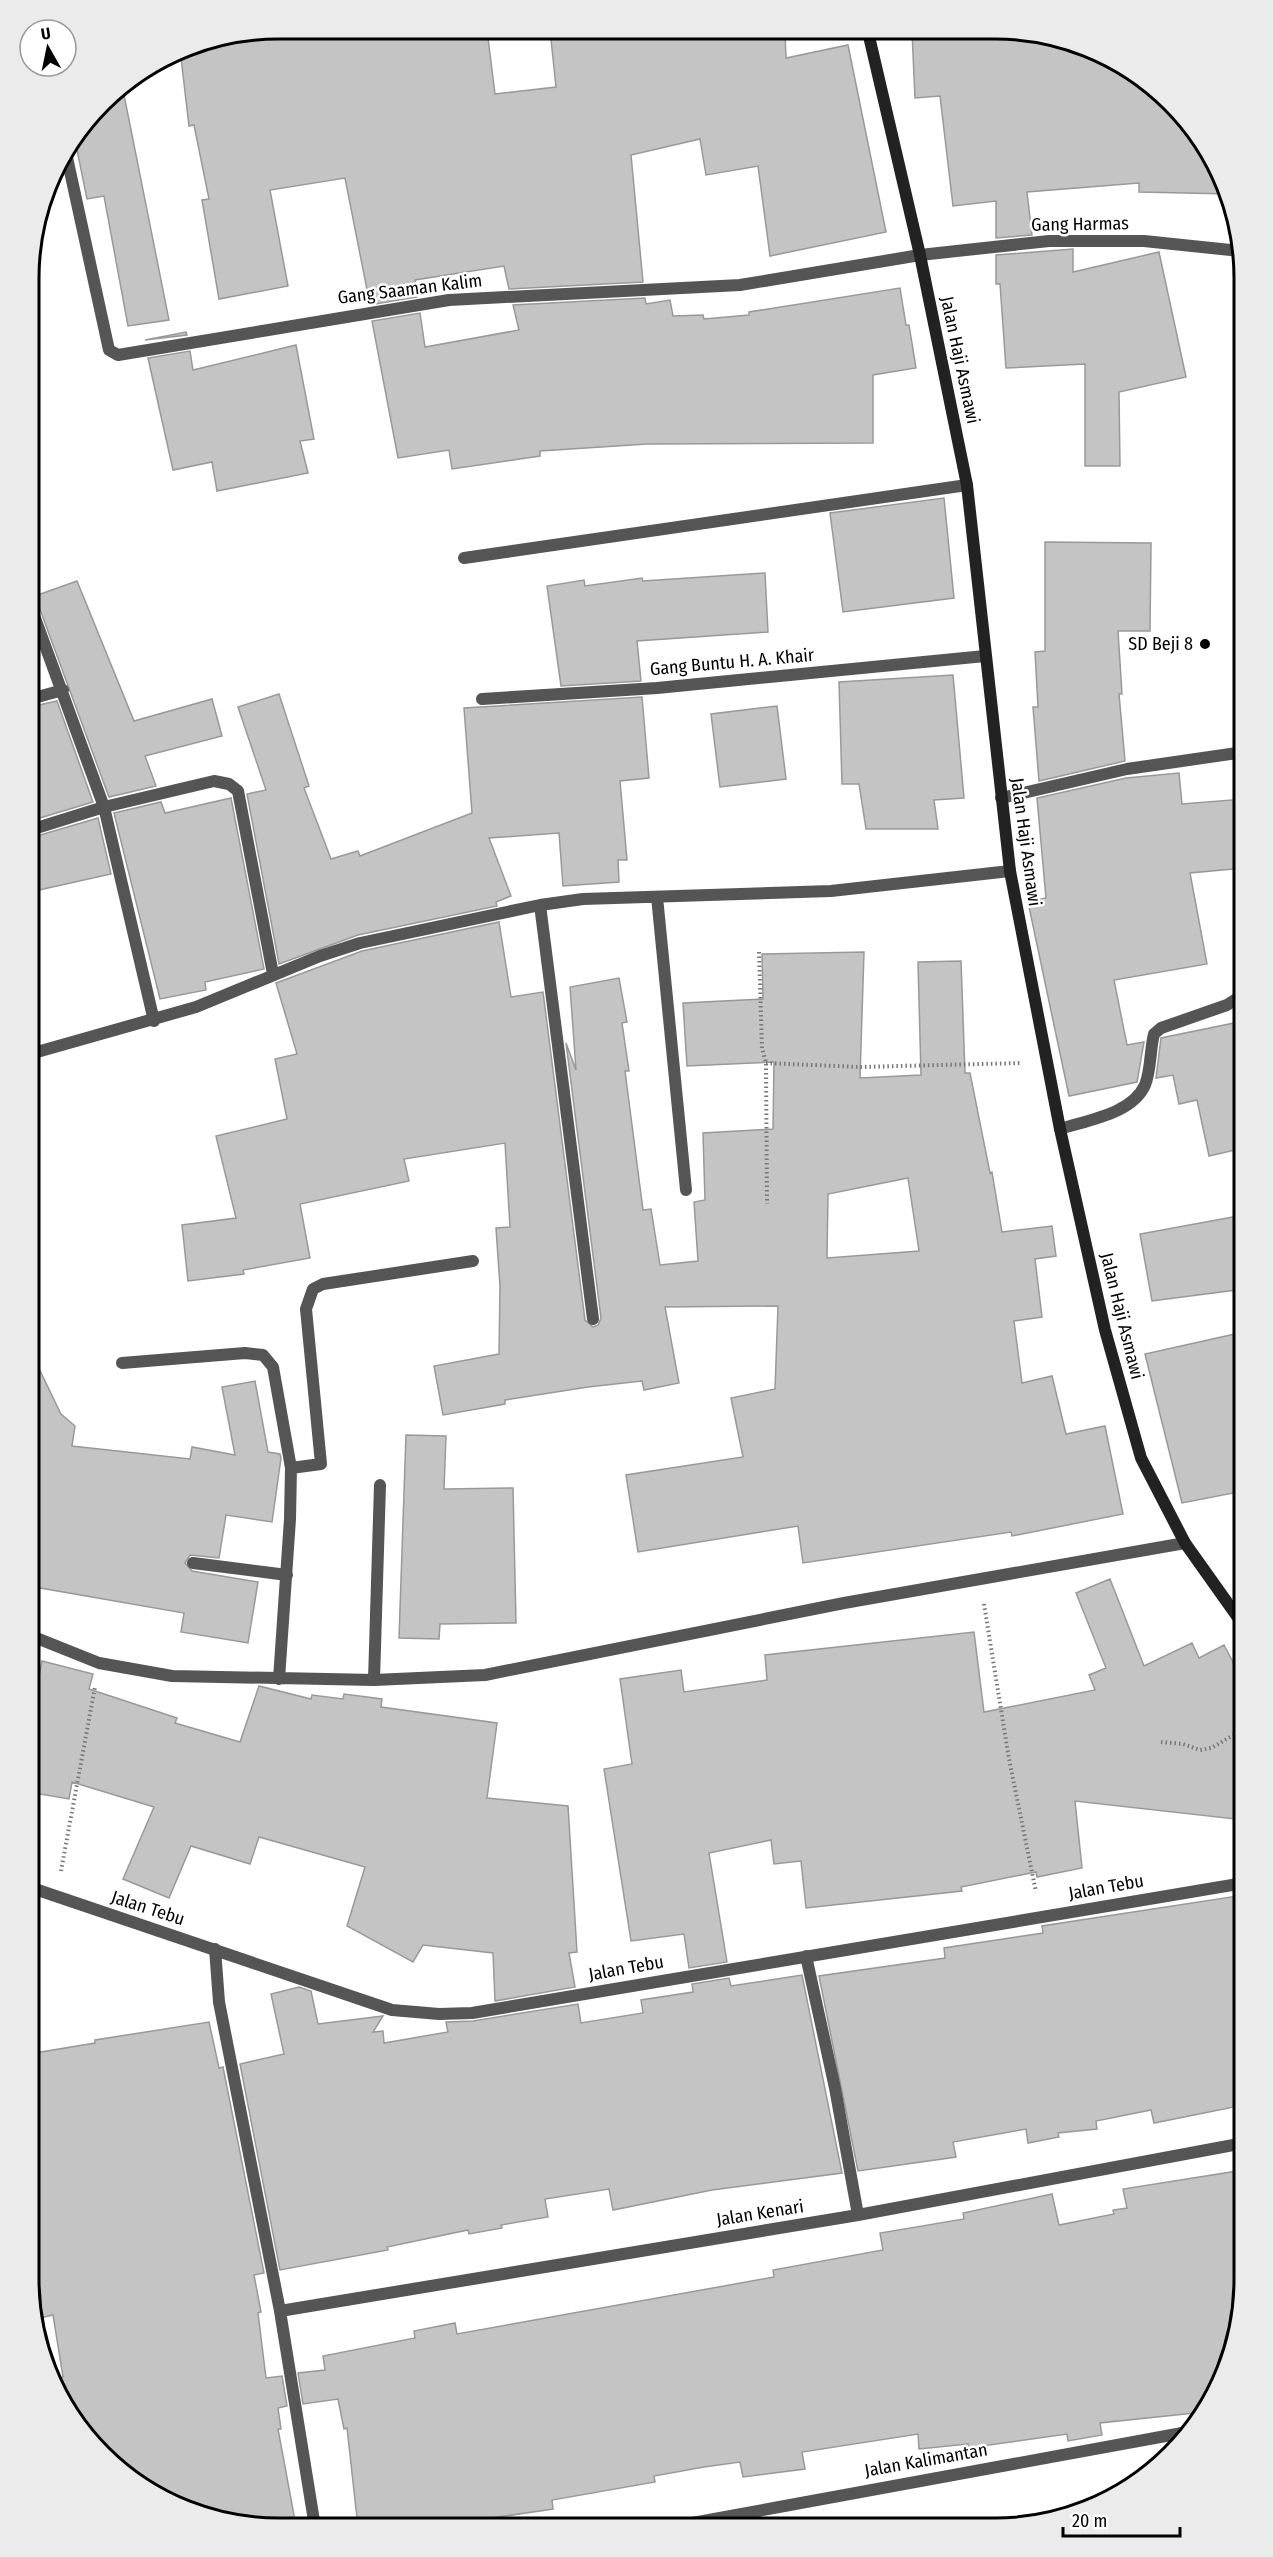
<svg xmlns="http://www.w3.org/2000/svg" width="1273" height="2557" viewBox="0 0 1273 2557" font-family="'Fira Sans Condensed',sans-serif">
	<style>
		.building { fill: #c4c4c4; stroke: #999; stroke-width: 1.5; fill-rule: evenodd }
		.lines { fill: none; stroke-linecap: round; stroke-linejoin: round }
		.path { stroke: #777; stroke-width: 4; stroke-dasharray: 1.5 3; stroke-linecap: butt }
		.lane { stroke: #555; stroke-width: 12 }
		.street { stroke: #555; stroke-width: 12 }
		.secondary { stroke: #222; stroke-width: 12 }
		.poi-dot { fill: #000; stroke: #fff; stroke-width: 2 }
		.labels { text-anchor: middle; stroke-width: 5; stroke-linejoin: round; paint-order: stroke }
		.street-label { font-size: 18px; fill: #000; stroke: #fff }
		.poi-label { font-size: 18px; fill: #000; stroke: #fff; text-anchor: end }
		.rim { fill: none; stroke: #000; stroke-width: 3 }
	</style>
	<rect width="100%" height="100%" fill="#fff"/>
	<path class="building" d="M278,28l209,2 8,64 61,-7 -6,-57 235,2 1,26 62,-13 38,187 -116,24 -12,-90 -52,9 -6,-36 -69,16 12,127 -134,7 -5,-23 -89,14 2,17 -47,8 -25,-127 -75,12 18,96 -69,13 -17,-99 7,-1 -15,-74 -5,1 -9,-77z
		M912,32l131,1 62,21 54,36 43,49 28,55 -91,-2v-9l-112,9 5,43 -36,3v-37l-43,5 -13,-110 -25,2z
		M122,85l47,235 -41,6 -24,-130 -17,3 -12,-59 38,-49z
		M1073,249v23l86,-20 27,125 -67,15 1,74h-35v-102l-79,4 -6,-84h-4v-29z
		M900,288l6,37h3l7,43 -43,7v68l-226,1 -107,7v5l-88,13 -3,-19 -51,8 -26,-137 48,-8 5,34 94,-17 -6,-25 132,-7 1,6 24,-4 3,16 30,-1 1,4 45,-4v-3z
		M186,332l1,3 -42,5z
		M296,345l18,94 -14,2 8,32 -91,18 -5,-29 -39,8 -25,-112 42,-7 3,19z
		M944,498l10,100 -111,14 -13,-99z
		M1045,542l106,1 -1,88h-32l4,63h-3l6,67 -86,20 -6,-74h5l-3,-55 10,-1z
		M765,573l3,59 -131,9 4,40 -80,5 -14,-100 37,-6 1,6 57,-8 1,3z
		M77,581l57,140 78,-22 10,37 -77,20 11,30 -47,11 -74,-201z
		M953,675l11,123 -30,2 4,29h-72l-7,-45h-17l-3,-102z
		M279,694l30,92 -5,2 27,71 27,-8 2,5 112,-43 -8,-105 178,-11 7,81 -29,3 7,79h-9l1,22 -56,4 -4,-53 -70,5 22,58 -15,6 1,4 -139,29 -79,29 -32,-170 19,-4 -28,-83z
		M57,701l36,101 -63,19v-114z
		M777,706l9,73 -66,8 -9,-73z
		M1179,773l3,31 62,-5v69l-54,5 17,91 -93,16 13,65 17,-3 -7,40 -68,14 -41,-194 18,-4 -9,-100 89,-20z
		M231,798l33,171 -59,13 1,8 -46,9 -46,-186 47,-11 4,11z
		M98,818l13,56 -81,18v-54z
		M499,922l12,75 32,-5 42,328 8,7 5,-2 3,-7 -35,-275 10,27 -6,-83 49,-9 8,44 -5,1 7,48h-4l18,139 8,-1 9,56 38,-4 -4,-59 11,-2 -2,-67 70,-4 1,-67 -87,4 -4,-63 80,-4 -1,-45 102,-2 -4,126 61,-3 -3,-113 43,-1 4,112h5l20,100 2,-1 10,60 50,-6 4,30 -21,3 7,58 -28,4 8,62 30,-7 14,58 39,-8 18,88 -111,22 -1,-4 -208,31 -5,-37 -160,26 -12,-77 117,-18 -12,-59 44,-9 3,-83 -113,1 14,76 -35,7 -2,-9 -54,6 -83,13v4l-62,11 -9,-49 65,-12 1,-68 -4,-58 14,-1 -5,-84 -101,16 5,22 -109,23 10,54 -67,12 1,4 -56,7 -6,-56 54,-7 -20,-82 71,-17 -12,-60 22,-5 -21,-71 86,-32zM908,1178l11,73 -92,7 1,-64z
		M1244,1021v127l-35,8 -12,-56 -18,4 -6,-29 -17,3 5,-40z
		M1244,1215v74l-92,12 -12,-67z
		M1244,1332v159l-62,12 -37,-149z
		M29,1348l32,66 14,12 -3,20 118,13 2,-12 43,8 -13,-68 33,-6 13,71 12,2 1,4 -9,64 -46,-7 -7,43 -29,-3 -5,8 7,8 66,11 -10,61 -67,-11 3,-19 -155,-27z
		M406,1435l40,1 -2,53 69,-1 3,135 -76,1 -1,15 -40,-1z
		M1110,1579l34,87 48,-23 7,15 25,-13 20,38v137l-169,-19 7,67 -45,9 -1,-5 -75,15 1,4 -156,17 -5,-47 -27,3 -3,-24 -62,13 18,109 -38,6 -5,-34 -53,7 -27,-172 28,-5 -12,-85 61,-9 3,22 83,-12 -2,-25 209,-23 10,80 111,-22 -6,-15 17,-7 -30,-75z
		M42,1661l51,13 -4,15 88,29 -2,5 65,19 19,-56 52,13 1,-4 31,4 1,-5 38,5 -1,8 116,16 -10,75 81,8 9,146 -8,1 6,34 -80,14 -2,-48 -70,-8 -10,17 -66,-36 18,-59 -106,-30 -9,27 -59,-18 -22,52 -46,-19 31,-72 -82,-25 -3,17 -40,-7v-63z
		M1244,1895v210l-90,18 -3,-13 -55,11 1,8 -39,4 1,4 -31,6 -2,-14 -73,13 3,15 -98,14 -39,-195 126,-18 -1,-10 99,-15 -1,-7z
		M802,1975l40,198 -130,17 -99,20 -4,-21 -64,10 3,18 -47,8 1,3 -33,6 -1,-4 -81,17 1,3 -108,20 -40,-206 44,-10 -13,-60 28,-7 12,4 7,33 65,-8 -10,16 10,-1 1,12 64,-11 -2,-10 27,-1 105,-17 3,19 62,-10 -2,-13 52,-8 -1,-8 37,-6 2,8z
		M209,2022l10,46 4,-1 41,206 -10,2 7,37 -3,1 8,65 16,-2 5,30 -9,2 3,21h-3l18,97h-51l-63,-17 -68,-42 -43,-49 -20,-39 12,-2 -10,-62 -18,4 -7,-40 1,-21 10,-1 -10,-50v-153l66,-11v-3z
		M1244,2170v126l-18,78 -22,38 -104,11 2,12 -34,6 -1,-7 -99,14v-4l-49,5 -1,-15 -116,18 3,17 -62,8 -3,-15 -36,5 -50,9 1,6 -103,18 1,9 -68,10 1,8h-128l-11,-99 -3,1 -6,-30 -35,5 -5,-31 27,-3 -2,-14 92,-18 -1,-7 41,-8 2,11 317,-57 -1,-7 110,-20 -3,-17 84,-14 -1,-6 89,-19 7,31 55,-11 -1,-4 14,-2 -4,-19z"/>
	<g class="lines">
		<path class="path" d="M759,952l3,96 4,15 1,141
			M766,1063l94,4 161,-4
			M984,1604l25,155 27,133
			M1161,1742l22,2 17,6 11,-2 33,-19
			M61,1871l34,-184"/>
		<path class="lane" d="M1060,1129c28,-9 72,-15 85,-44 6,-14 5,-36 9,-51l7,-6 66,-23 17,-11"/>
		<path class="street" d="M66,153l43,197 9,5 331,-55 291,-15 180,-30 129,-14h95l96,10
			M464,558l503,-73
			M35,618l69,189 50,214
			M30,699l33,-9
			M482,699l175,-11 328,-32
			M1001,798l126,-29 117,-17
			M30,830l74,-23 110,-26 15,3 9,7 35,183
			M657,897l29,293
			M540,905l53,414
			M30,1054l166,-47 124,-51 40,-13 180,-38 43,-6 248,-8 179,-20
			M122,1363l123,-10 18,2 10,12 18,101
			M193,1563l94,12
			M29,1635l70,28 73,13 202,4 111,-5 359,-72 341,-60
			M279,1679l11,-160 1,-51 30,-4 -15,-155 7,-20 10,-5 150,-23
			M374,1680l6,-195
			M29,1887l363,123 47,4 33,-1 772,-130
			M215,1949l4,53 61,309 35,216
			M806,1956l29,132 23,127
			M280,2311l578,-96 386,-72
			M665,2528l528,-97"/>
		<path class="secondary" d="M868,32l52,223 47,230 43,386 50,258 45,201 36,128 44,85 59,83"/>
	</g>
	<circle class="poi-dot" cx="1205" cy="644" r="6"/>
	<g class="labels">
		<g class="street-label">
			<text transform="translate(1080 224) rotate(-1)" y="6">Gang Harmas</text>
			<text transform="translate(410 289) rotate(-7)" y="6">Gang Saaman Kalim</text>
			<text transform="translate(960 360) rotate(78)" y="6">Jalan Haji Asmawi</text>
			<text transform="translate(732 662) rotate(-5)" y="6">Gang Buntu H. A. Khair</text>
			<text transform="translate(1026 842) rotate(82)" y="6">Jalan Haji Asmawi</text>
			<text transform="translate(1122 1316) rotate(76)" y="6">Jalan Haji Asmawi</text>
			<text transform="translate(1106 1887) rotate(-10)" y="6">Jalan Tebu</text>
			<text transform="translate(148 1908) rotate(18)" y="6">Jalan Tebu</text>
			<text transform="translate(626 1968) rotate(-10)" y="6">Jalan Tebu</text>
			<text transform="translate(760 2213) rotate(-9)" y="6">Jalan Kenari</text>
			<text transform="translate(926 2460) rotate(-10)" y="6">Jalan Kalimantan</text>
		</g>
		<g class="poi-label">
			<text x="1193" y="650">SD Beji 8</text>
		</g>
	</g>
	<path d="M0 0H1273V2557H0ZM278 39H995A239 239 0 0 1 1234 278V2279A239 239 0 0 1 995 2518H278A239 239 0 0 1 39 2279V278A239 239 0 0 1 278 39Z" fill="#ebebeb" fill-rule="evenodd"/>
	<path class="rim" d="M278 39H995A239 239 0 0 1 1234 278V2279A239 239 0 0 1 995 2518H278A239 239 0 0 1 39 2279V278A239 239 0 0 1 278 39Z"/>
	<g transform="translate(48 48) rotate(351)"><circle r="28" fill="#ffffff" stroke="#999999" stroke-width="1.5"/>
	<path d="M0-4.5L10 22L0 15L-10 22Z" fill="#000000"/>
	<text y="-9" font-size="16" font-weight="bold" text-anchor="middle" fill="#000000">U</text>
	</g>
	<path d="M1063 2527v9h117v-9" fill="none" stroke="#000000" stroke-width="3"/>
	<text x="1072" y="2527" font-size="18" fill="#000000" stroke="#ffffff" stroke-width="4.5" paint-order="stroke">20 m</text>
</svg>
